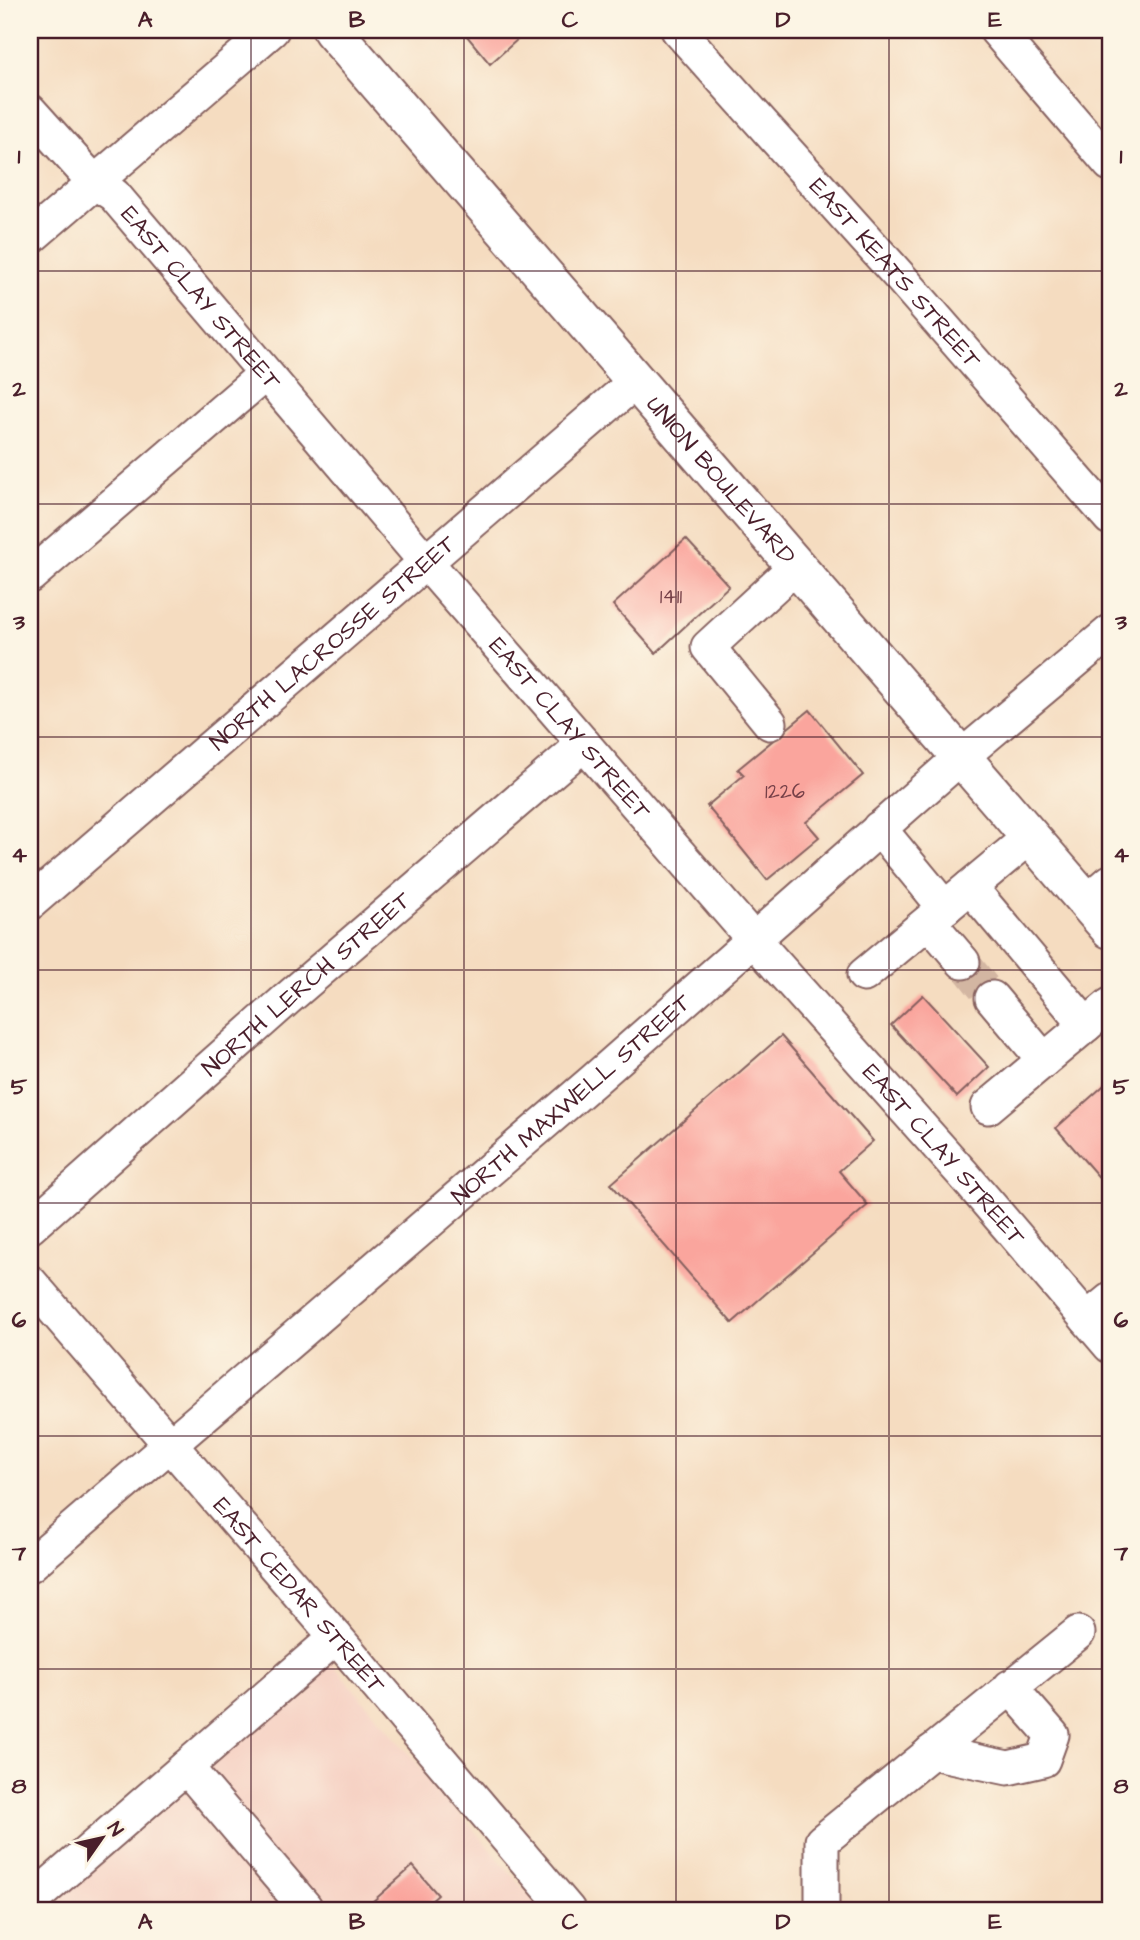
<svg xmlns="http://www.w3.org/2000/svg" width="1140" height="1940" viewBox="0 0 1140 1940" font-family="'Architects Daughter',sans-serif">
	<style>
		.built { fill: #f6d2c4 }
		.building { fill: #faa59d }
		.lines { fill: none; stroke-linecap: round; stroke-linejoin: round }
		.minor-tunnel { stroke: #d3b6a2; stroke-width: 33; stroke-dasharray: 33 17; stroke-linecap: butt }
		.minor-casing { stroke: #86615f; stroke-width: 37 }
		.major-casing { stroke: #86615f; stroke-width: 42 }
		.minor { stroke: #fff; stroke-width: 33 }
		.major { stroke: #fff; stroke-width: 38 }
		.grid { fill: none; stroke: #4a1f2b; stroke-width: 2; stroke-opacity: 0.55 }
		.labels { text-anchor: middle; stroke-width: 6; stroke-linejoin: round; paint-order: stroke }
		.number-label { font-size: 21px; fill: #764048 }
		.street-label { font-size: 24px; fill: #4a1f2b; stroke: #fcf5e5 }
		.neatline { fill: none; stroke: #4a1f2b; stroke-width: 2.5 }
		.grid-label { font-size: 23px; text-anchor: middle; font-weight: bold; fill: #4a1f2b }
	</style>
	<rect width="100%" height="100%" fill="#fcf5e5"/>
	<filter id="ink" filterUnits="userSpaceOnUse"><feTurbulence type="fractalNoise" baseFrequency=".0143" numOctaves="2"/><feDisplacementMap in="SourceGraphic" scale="14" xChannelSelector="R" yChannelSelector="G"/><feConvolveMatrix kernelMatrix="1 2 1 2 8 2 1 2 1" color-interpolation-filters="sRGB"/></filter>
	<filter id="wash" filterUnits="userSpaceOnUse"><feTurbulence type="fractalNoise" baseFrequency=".00686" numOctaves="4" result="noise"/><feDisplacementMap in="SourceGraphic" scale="28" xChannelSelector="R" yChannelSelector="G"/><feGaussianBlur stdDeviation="1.57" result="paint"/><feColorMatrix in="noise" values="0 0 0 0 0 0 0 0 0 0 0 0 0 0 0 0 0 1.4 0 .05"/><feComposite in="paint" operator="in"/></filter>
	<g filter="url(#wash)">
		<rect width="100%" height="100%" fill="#f5dcc0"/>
		<path class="built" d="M330,1661l212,249h-497z"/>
		<g id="blocks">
			<path class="building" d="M462,30h66l-38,34z
				M686,539l43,47 -73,67 -43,-48z
				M810,710l53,65 -57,47 13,15 -52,43 -60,-74 37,-31 -6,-6z
				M923,995l66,72 -32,30 -66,-72z
				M781,1036l92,105 -34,30 29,34 -136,118 -121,-139z
				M1110,1080v110l-54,-62z
				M413,1866l25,29 -17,15h-58z"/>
		</g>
	</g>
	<g filter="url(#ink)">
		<use href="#blocks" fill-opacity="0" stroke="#86615f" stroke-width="2"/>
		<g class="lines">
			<path class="minor-tunnel" d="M963,962l29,36"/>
			<defs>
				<g id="minor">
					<path id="s1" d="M678,30l222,247 210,241"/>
					<path d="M996,30l114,134"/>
					<path id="s2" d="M30,111l64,71 20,13 311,366 328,378 210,235 147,172"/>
					<path d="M30,238l242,-208"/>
					<path d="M30,576l235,-202"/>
					<path d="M770,723l-62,-76 88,-81"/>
					<path d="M879,828l66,80"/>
					<path d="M970,887l116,138"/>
					<path d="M1087,902l23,-20"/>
					<path id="s3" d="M30,903l606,-522"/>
					<path d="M929,922l34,40"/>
					<path d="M864,975l166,-138"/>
					<path d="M992,998l52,62"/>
					<path d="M988,1107l122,-102"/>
					<path id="s4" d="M30,1227l257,-228 297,-255"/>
					<path id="s5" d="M30,1282l306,355 232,273"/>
					<path d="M1087,1319l23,-19"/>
					<path id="s6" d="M30,1565l563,-484 368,-324 149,-125"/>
					<path d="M931,1752l77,16 35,-8 9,-25 -42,-48"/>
					<path d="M186,1767l119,140"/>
					<path d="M30,1902l306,-265"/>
					<path d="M822,1910v-69l256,-208"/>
				</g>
				<g id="major">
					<path id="s7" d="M332,30l778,899"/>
				</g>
			</defs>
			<use href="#minor" class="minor-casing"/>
			<use href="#major" class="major-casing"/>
			<use href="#minor" class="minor"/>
			<use href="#major" class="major"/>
		</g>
	</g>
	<path class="grid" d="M251,30v1880M464,30v1880M676,30v1880M889,30v1880M30,271h1080M30,504h1080M30,737h1080M30,970h1080M30,1203h1080M30,1436h1080M30,1669h1080"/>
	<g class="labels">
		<g class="number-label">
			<text x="671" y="603">1411</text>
			<text x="785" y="798">1226</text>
		</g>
		<g class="street-label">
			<text dy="8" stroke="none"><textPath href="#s1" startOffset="326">EAST KEATS STREET</textPath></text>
			<text dy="8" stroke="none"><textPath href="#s2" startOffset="254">EAST CLAY STREET</textPath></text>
			<text dy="8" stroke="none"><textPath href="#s7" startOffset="595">UNION BOULEVARD</textPath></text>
			<text dy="8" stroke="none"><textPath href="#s3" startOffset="399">NORTH LACROSSE STREET</textPath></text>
			<text dy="8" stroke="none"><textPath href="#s2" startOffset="821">EAST CLAY STREET</textPath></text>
			<text dy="8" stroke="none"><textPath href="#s4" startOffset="368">NORTH LERCH STREET</textPath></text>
			<text dy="8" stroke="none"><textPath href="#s6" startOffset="714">NORTH MAXWELL STREET</textPath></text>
			<text dy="8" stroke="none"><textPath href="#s2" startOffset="1388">EAST CLAY STREET</textPath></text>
			<text dy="8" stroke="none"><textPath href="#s5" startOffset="413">EAST CEDAR STREET</textPath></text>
		</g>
	</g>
	<rect width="1140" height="1940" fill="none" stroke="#fcf5e5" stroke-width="77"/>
	<g transform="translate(102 1838) rotate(56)" stroke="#fcf5e5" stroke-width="5" paint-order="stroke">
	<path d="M0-5L12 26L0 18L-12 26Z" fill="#4a1f2b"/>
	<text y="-10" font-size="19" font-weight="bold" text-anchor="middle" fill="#4a1f2b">N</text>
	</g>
	<rect x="38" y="38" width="1064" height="1864" class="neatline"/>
	<g class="grid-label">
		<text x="145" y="27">A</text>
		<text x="357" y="27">B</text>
		<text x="570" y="27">C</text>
		<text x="783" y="27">D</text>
		<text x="995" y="27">E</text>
		<text x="19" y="163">1</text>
		<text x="1121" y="163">1</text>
		<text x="19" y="396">2</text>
		<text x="1121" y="396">2</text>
		<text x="19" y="629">3</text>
		<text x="1121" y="629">3</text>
		<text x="19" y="862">4</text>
		<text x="1121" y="862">4</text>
		<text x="19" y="1094">5</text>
		<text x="1121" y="1094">5</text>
		<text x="19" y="1327">6</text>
		<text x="1121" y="1327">6</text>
		<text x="19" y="1560">7</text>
		<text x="1121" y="1560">7</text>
		<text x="19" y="1793">8</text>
		<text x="1121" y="1793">8</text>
		<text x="145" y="1929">A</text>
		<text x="357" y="1929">B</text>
		<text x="570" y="1929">C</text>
		<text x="783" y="1929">D</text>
		<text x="995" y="1929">E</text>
	</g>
</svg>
